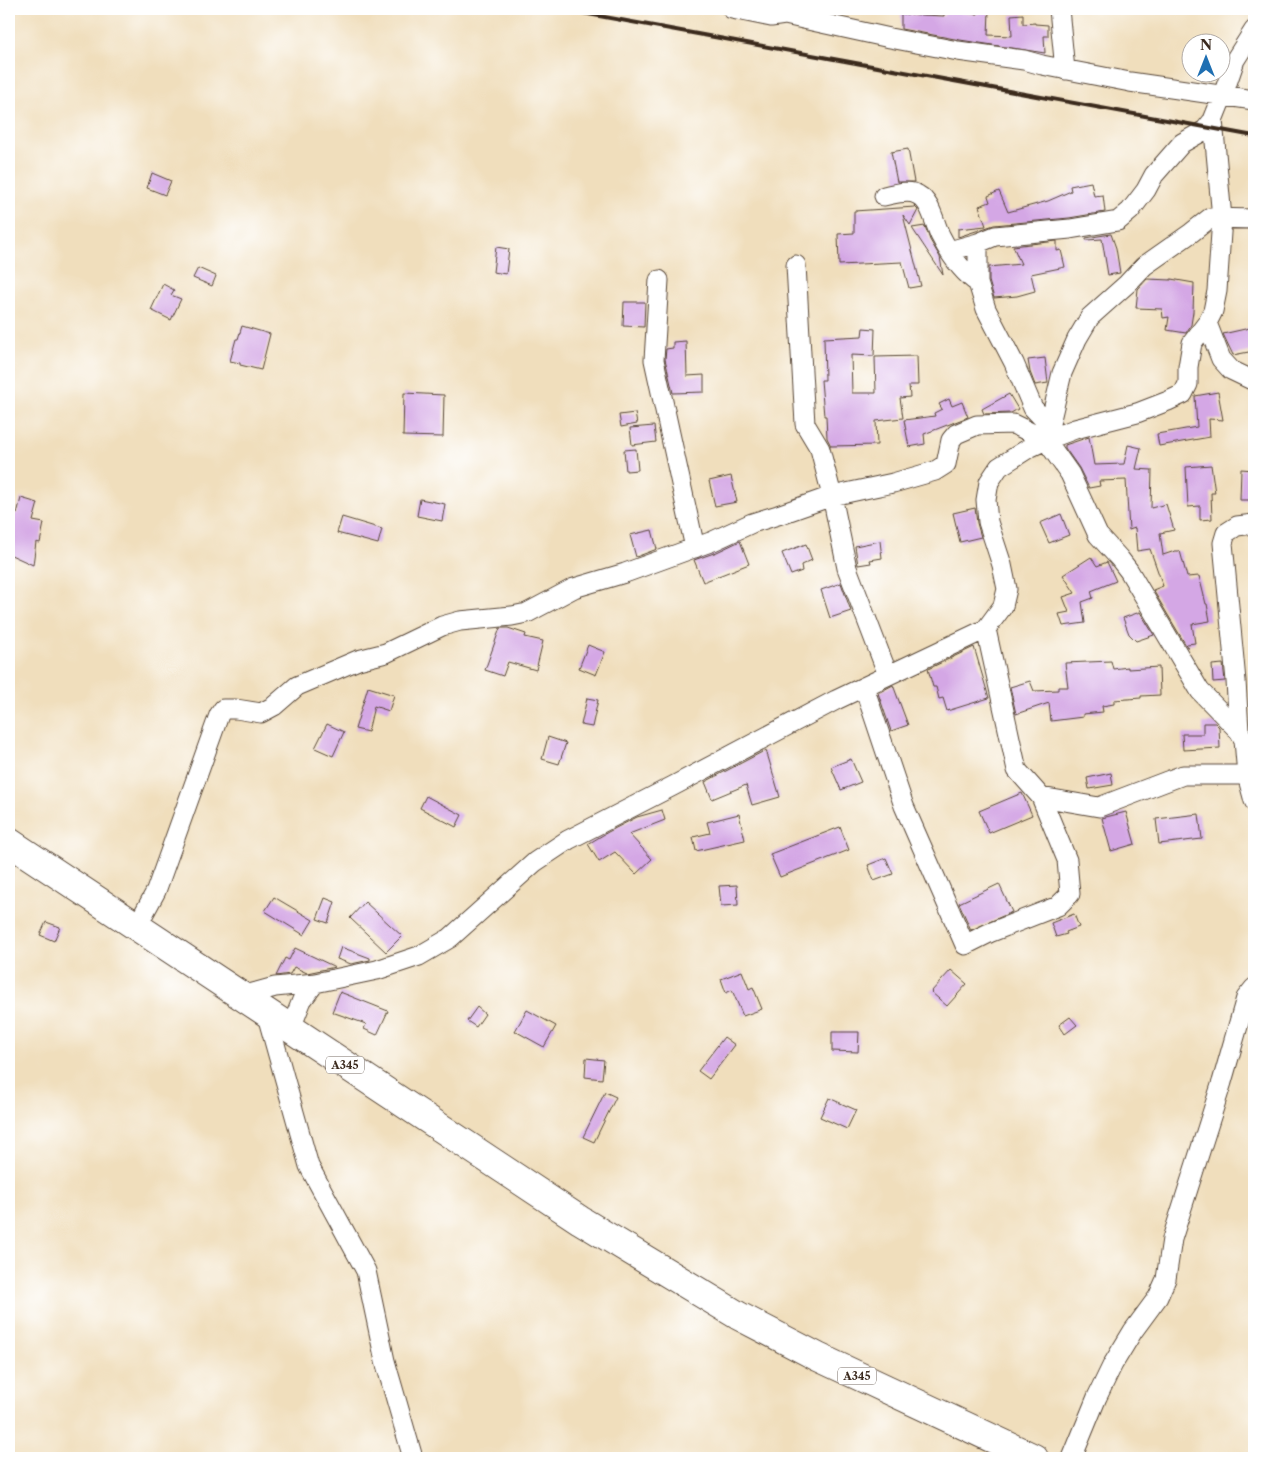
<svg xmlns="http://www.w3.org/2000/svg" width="1263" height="1467" viewBox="0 0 1263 1467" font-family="'Libre Caslon Text',serif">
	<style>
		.building { fill: #d4a7e5 }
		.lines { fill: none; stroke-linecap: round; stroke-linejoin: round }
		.minor-casing { stroke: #564536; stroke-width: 21 }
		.highway-casing { stroke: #564536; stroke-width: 30 }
		.minor { stroke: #fff; stroke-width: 19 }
		.highway { stroke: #fff; stroke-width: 28 }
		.rail { stroke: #3b2a1e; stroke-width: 4 }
		.labels { text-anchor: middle; stroke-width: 4.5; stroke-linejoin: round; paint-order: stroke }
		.shield { fill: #fff; stroke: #766a62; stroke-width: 1 }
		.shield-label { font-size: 11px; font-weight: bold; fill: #3b2a1e }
	</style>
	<rect width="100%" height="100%" fill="#fff"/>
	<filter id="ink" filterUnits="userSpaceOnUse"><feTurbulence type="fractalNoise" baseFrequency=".02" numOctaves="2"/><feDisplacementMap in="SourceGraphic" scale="10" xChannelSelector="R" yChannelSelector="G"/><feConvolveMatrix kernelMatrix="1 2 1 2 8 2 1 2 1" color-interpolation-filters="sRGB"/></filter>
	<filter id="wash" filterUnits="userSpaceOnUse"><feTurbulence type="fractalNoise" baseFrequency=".0096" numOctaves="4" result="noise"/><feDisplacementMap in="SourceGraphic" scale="20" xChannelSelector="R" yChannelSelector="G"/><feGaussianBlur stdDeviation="1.12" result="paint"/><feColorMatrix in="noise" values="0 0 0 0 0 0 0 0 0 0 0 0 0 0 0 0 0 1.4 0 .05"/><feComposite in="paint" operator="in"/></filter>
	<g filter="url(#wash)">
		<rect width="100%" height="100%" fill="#f0debc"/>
		<g id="blocks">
			<path class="building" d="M978,11h11l-1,24 24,1 -1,-21 12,-1v10l12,-1v1l13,1v11h-4l1,17 -85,-13 -59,-11v-15l43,2v-4l34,2z
				M908,149l6,33h-17l-6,-30z
				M152,173l19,8 -6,14 -18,-7z
				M1091,182l3,14 9,-1 2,17 -36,6 -75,7 -36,12v-8l28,-3 -7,-20 11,-4 -2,-6 11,-5 9,21 40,-11 23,-10 -1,-5z
				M915,207l3,3 -8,15 -7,-10 18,71 -12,2 -7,-26 -63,3 -1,-31 16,-1v-22z
				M925,226l5,14 10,17 3,18 -31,-47z
				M1111,234l5,14 4,25 -12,2 -6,-36 -16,1v-2z
				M1057,241v10l4,-1 4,17 -34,7 4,17 -18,5 -23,2 -5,-17v-14l32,-3 -8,-18z
				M496,247l13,2 -3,25 -13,-2z
				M198,268l18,8 -4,10 -19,-8z
				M1147,279l24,1v-1l23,4 -1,29 -2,13 -5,8 -19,-3 2,-13 -6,1 -1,-9 -26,-1 2,-19z
				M163,284l11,6 -3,5 10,4 -10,21 -20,-10z
				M624,302h21l-1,25 -21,-1z
				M242,326l28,8 -9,36 -21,-5v-2l-10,-2 6,-22h2z
				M1254,327v24l-21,4 -10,-21z
				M863,328l12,1 -1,27 -23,-1 1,38h24l-1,-36 42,-1 1,29h-9l1,12 -10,1 3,20 -27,3 1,24 -46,1 -4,-8 -1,-22h-2l-3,-36h4l-1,-42 38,-2z
				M686,341l1,35 17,-1v17l-31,1 -8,-34 1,-10 7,-1v-6z
				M1045,358l3,25 -13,2 -5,-13 -2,-12z
				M1218,392l5,28 -14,-1 1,18 -51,9 -2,-12 40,-7 -2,-31z
				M404,393l40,2 -1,42 -40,-1z
				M1009,394l9,15 -7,4 -27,1 -2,-5z
				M949,399l3,7 10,-4 6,15 -44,17 1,10 -16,3 -5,-27 31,-4 -1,-3 8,-4 -3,-5z
				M635,413l2,11 -16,3 -2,-12z
				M654,426l2,16 -24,3 -2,-17z
				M1089,437l5,28 30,-1 4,-19 13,3 -5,21 16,1 -1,38 15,-4 8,26 -14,3 3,22 12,-4h5l7,26 12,-1 7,28h1l3,17 -18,3 3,19 -8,1 1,3h-1l-34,-57 10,-4 -13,-37 -13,2 -2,-23 -6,2 -3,-50 -27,1 1,5 -11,2 -10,-20 -14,-20v-3z
				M636,449l2,21 -12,1 -2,-21z
				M1211,465l4,28h-4l1,26 -12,1v-14l-12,1 -2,-40z
				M1241,469l13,1 -1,30h-13z
				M731,476l6,26 -22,4 -6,-25z
				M21,498l17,5 -5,18 11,2 -4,20 -4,-1 -3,23 -24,-11v-43l8,3z
				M420,499l25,5 -3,17 -25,-5z
				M975,508l2,15 4,14 -21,5 -7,-29z
				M1061,514l8,21 -20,8 -9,-20z
				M342,517l40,12 -4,15 -41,-11z
				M652,530l5,19 -21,8 -6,-22z
				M740,541l9,23 -46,18 -9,-22 23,-8z
				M880,541l2,17 -12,2 1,3 -13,2 -3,-19z
				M806,544l6,16 -11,5 1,6 -11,4 -9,-22z
				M1091,557l6,9 10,-4 9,19 -25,10 2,7 -11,4 3,21 -22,3 -4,-12 10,-2 -6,-15 12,-4 -12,-18z
				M841,583l10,28 -21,7 -9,-28z
				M1140,612l14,23 -18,6 -7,-7 -6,-16z
				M500,628h8l18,6 -1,3 18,4 -7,29 -28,-8 -5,14 -18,-6z
				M588,645l17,7 -9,23 -17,-7z
				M974,647l15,51 -42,13 -4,-13 -4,1 -3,-12h-3l-5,-18z
				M1111,661l2,8 15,-2v2l31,-2 1,28 -19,1v2l-27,2v4l-12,2 1,6 -20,2v3l-32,4 -2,-18 -33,11 -6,-27 20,-6 4,10 24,-1v-3h10l-3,-24z
				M1223,664l2,17 -12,1 -1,-17z
				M893,685l15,40 -17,6 -13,-38z
				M368,687l26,8 -5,16 -15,-5 -6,26 -13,-3z
				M587,698l11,2 -6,27 -11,-2z
				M1203,723h12l4,4 1,21 -37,2 -1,-16h21z
				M327,724l17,8 -11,24 -18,-8z
				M548,737l18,6 -7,21 -17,-5z
				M766,750l14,47 -28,8 -6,-20 -34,14 -7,-17z
				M851,759l10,23 -20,8 -10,-23z
				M1111,773l2,12 -24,4 -2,-11z
				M1022,793l10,22 -43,18 -10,-22z
				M426,796l36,19 -6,12 -36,-19z
				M662,810l3,10 -36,14 23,25 -16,15 -21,-22 -16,10 -11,-18 20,-12 29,-15z
				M1126,812l9,32 -24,7 -9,-33z
				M739,814l6,26 -49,11 -3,-14 17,-4 -3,-11z
				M1199,814l3,25 -43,5 -3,-25z
				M840,827l9,23 -69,27 -10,-23z
				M886,858l7,16 -19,7 -6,-16z
				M999,884l13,28 -41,18 -12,-27z
				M737,885l1,20 -17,1 -2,-20z
				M274,897l39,23 -9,15 -39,-24z
				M325,898l10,4 -7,21 -11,-4z
				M365,902l37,34 -16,16 -36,-34z
				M1074,914l5,13 -13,5 1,2 -11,3 -5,-14z
				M46,922l14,5 -6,14 -14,-6z
				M341,947l29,11v2l-19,4 -14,-5z
				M295,948l40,19 -28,6 -13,-6 -4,7 -14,2 9,-18 4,2z
				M951,970l16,14 -20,22 -16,-14z
				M742,971l7,18 4,-2 9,22 -19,7 -11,-26 -6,3 -5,-14z
				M340,992l48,19 -11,24 -13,-6 2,-5 -34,-12z
				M477,1007l8,7 -9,13 -9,-6z
				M527,1010l29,16 -12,21 -29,-16z
				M1070,1017l7,8 -12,9 -6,-9z
				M832,1032h27l-1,20 -26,-1z
				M724,1037l11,8 -26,34 -11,-8z
				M586,1058l18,2 -2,19 -17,-2z
				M605,1092l11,5 -22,45 -11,-5z
				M829,1098l27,12 -9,19 -27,-12z"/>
		</g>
	</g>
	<g filter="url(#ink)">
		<use href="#blocks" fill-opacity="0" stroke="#564536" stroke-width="1"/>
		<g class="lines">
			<defs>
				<path id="minor" d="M732,9l39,8 14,-2 105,23 68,13 66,9 18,5 88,17 124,18
					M1059,9l6,61
					M884,196c10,-2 25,-7 34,-1 13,7 16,27 22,40 9,18 22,37 38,48
					M978,243v40l8,26 28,54 19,45 16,17
					M949,251l29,-8 17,-7 75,-7 48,-8 12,-10 16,-21 8,-15 28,-32 23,-13 8,-10 10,-25 12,-35 19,-30
					M796,265l9,159 15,25 12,47 15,72 41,107
					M659,280l-5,80 41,188
					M1207,323l14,36 10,11 23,11
					M1046,440l29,-11 62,-16 31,-12 15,-7 5,-10v-17l4,-24 15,-20 6,-12 4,-20 5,-73 -9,-98
					M864,687l40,119 61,139 24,-12 69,-27 12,-12 -3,-34 -26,-63 -24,-27 -31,-141
					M1239,731l-3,-50 -13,-138 3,-10 11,-7 17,-2
					M1041,797l58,10 84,-32h64
					M136,928l20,-37 63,-176 4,-6h13l25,4 13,-7 23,-20 61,-26 28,-7 56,-27 18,-5 52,-5 15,-3 47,-25 51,-15 88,-32 39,-18 26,-8 54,-19 61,-13 42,-12 11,-7 5,-24 5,-6 21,-9 36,-1 33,16 24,34 28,61 21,23 10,13 71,120 39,40 5,9 3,35 7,26
					M242,996l33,-9 40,-4 62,-13 42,-14 31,-18 85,-76 33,-22 105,-54 163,-86 150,-71 17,-23 4,-17 -5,-24 -14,-43 -2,-22 3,-18 10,-15 30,-19 17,-8 16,-67 15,-34 13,-22 37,-33 17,-18 47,-33 19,-15 44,1
					M266,1012l43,154 57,105 19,90 28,97
					M291,1028l11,-28 13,-17
					M1072,1458l25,-61 16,-33 20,-33 25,-34 8,-18 6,-40 50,-157 24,-84 8,-10"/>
				<path id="highway" d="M9,842l571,378 159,96 79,41 216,101"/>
			</defs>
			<use href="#minor" class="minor-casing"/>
			<use href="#highway" class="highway-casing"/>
			<use href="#minor" class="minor"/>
			<use href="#highway" class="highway"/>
			<path class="rail" d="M561,9l693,127"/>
		</g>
	</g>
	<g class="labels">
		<g class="shield">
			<rect x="326" y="1056.5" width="38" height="17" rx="4"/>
			<rect x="838" y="1367.5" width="38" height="17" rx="4"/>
		</g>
		<g class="shield-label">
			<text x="345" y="1069">A345</text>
			<text x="857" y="1380">A345</text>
		</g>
	</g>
	<rect width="1263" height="1467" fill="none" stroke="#fff" stroke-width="30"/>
	<g transform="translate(1206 58)"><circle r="24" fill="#ffffff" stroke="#b1aaa5"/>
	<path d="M0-4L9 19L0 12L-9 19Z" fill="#1f6fb2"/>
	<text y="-8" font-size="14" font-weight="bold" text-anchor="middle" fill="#3b2a1e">N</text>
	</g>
</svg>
